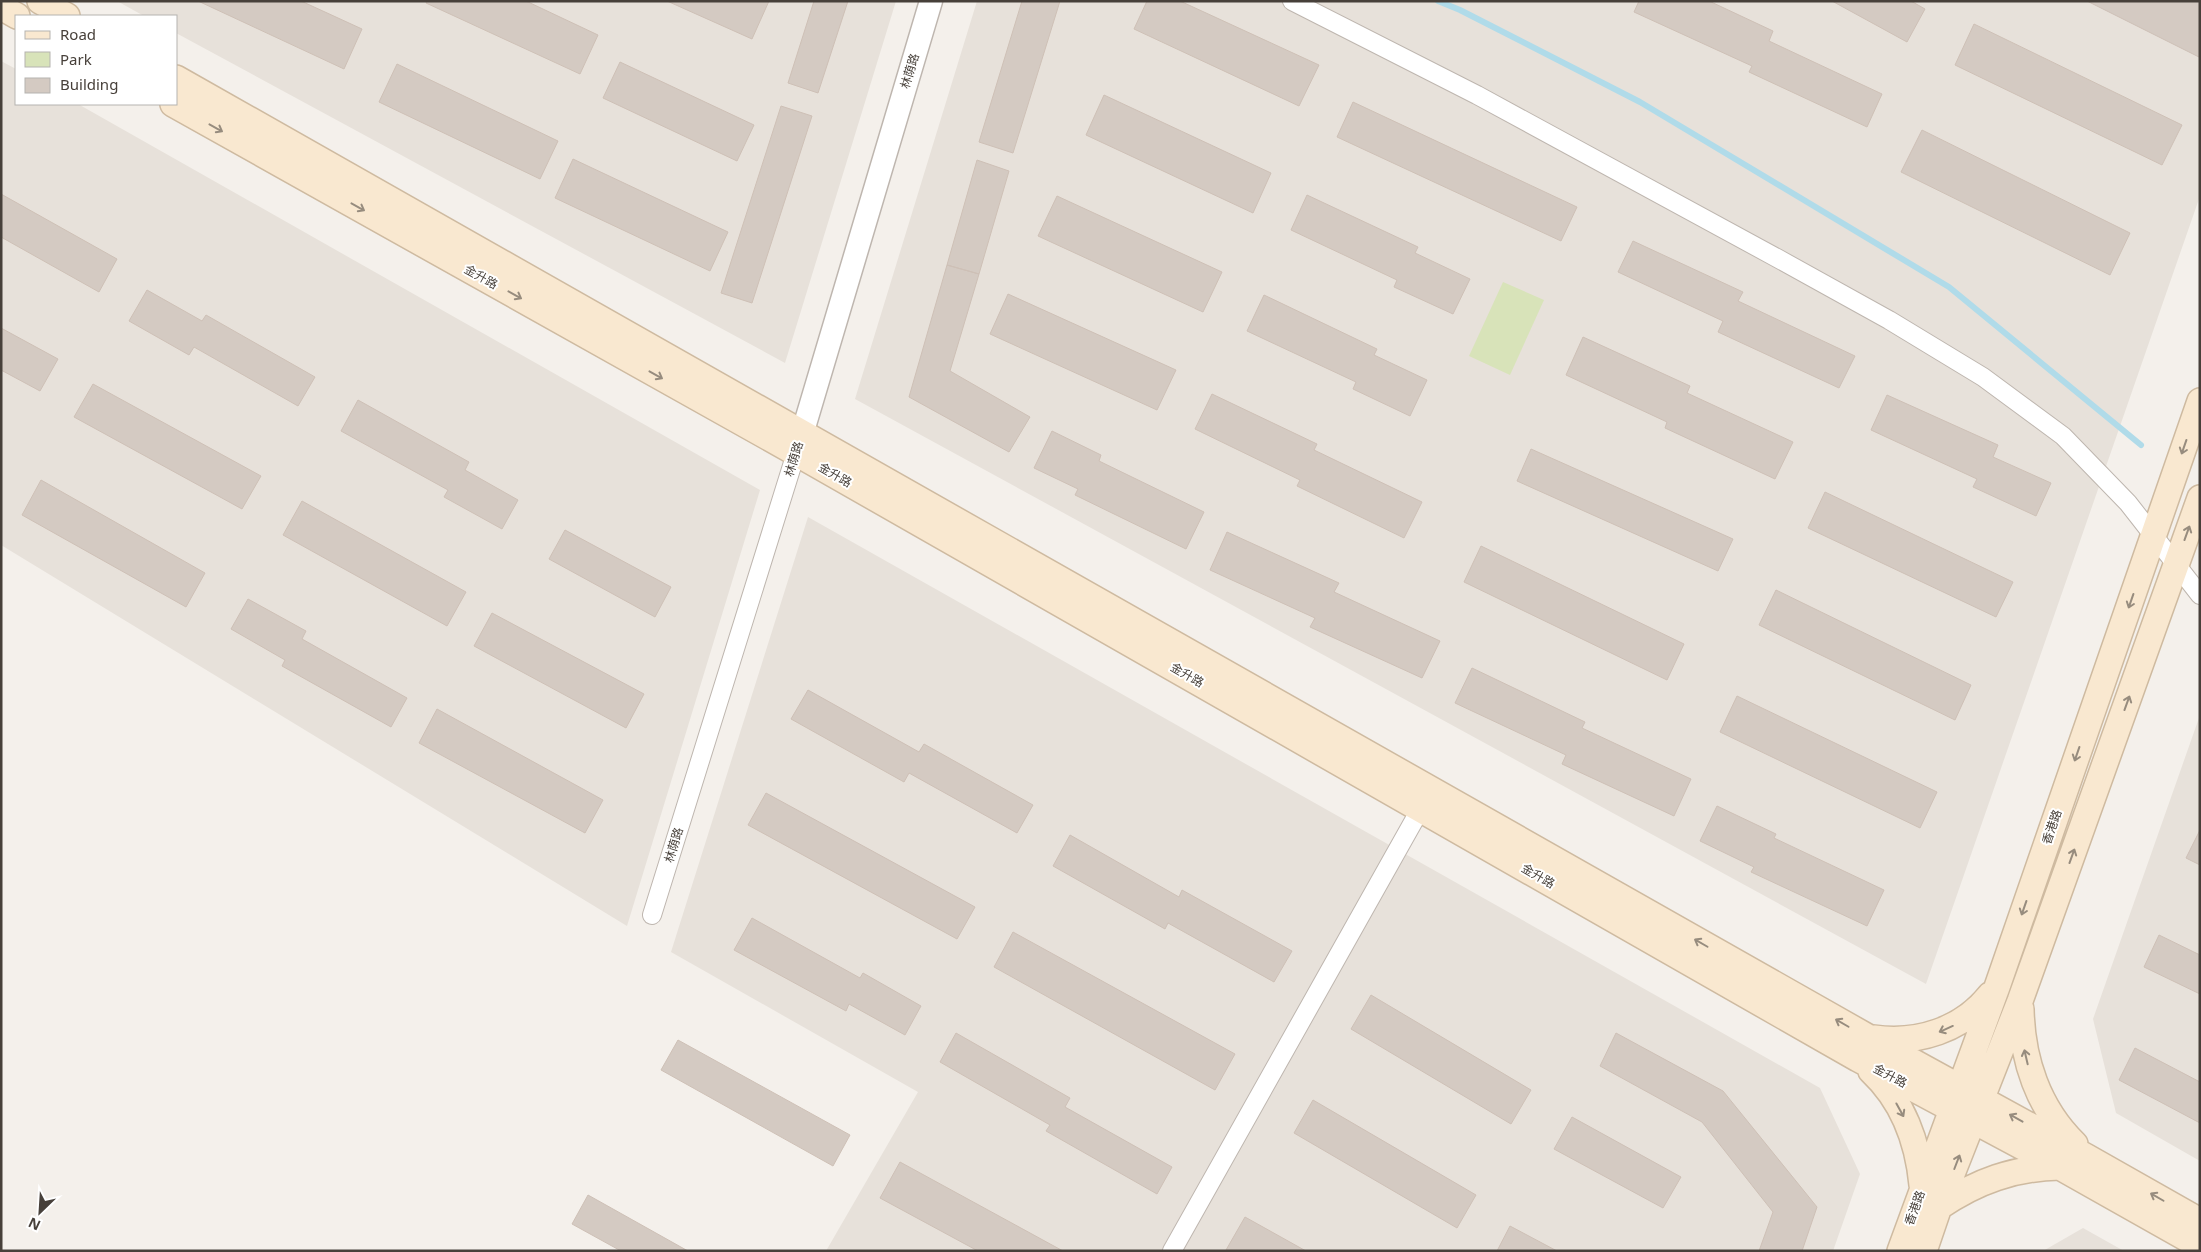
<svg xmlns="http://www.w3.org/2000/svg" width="2201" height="1252" viewBox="0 0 2201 1252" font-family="'Noto Sans','Noto Sans SC',sans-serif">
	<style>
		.residential { fill: #e7e1da }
		.green { fill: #d8e3b9 }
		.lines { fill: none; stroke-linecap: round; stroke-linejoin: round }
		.stream { stroke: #b0dbe9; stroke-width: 6 }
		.building { fill: #d4cac2; stroke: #cec0b6 }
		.minor-casing { stroke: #beb6af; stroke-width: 20 }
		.tertiary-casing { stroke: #beb6af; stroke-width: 25 }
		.secondary-casing { stroke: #cebaa0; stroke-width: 28 }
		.minor { stroke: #fff; stroke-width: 18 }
		.tertiary { stroke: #fff; stroke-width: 22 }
		.secondary { stroke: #f9e8d0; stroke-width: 25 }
		.oneway { stroke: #978c7e }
		.labels { text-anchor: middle; stroke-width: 4; stroke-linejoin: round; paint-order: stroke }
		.street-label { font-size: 12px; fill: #47403a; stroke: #fff }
	</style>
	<rect width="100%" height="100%" fill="#f4f0eb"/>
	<path class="residential" d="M117,1h779l-111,362 -609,-330v-17h-32z
		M977,1h1223v195l-274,788 -1071,-585z
		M1,61l15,8v35h62l682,386 -133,436 -626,-381z
		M808,517l1012,571 40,86 -27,77h-1007l92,-159 -247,-140z
		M2200,715v446l-84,-48 -23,-94z
		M2083,1228l41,23h-81z"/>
	<path class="green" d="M1503,282l41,18 -34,75 -41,-19z"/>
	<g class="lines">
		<path class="stream" d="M1438,1l22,9 180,92 309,185 192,158"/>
	</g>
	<path class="building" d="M198,1h103l61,28 -18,40z
		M427,1h99l72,34 -18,39 -154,-71z
		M667,1h102l-17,38z
		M814,1h34l-30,92 -30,-10z
		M1022,1h38l-47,152 -34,-11z
		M1147,1h33l139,64 -20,41 -165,-77z
		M1639,1h70l64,30 -4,10 113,53 -15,33 -118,-55 3,-6 -118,-54z
		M1832,1h79l14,8 -18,33z
		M2087,1h113v54l-1,2z
		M1974,24l208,101 -20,40 -207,-100z
		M620,62l134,63 -17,36 -134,-63z
		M397,64l161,77 -18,38 -161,-77z
		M1104,95l167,78 -18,40 -167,-78z
		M1353,102l224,105 -16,34 -224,-104z
		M781,106l31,10 -60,187 -31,-10z
		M1922,130l208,103 -20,42 -209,-103z
		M573,159l155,73 -18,39 -155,-73z
		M977,160l32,11 -30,103 -32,-9z
		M1,194l116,65 -18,33 -98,-55z
		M1307,195l111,52 -3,6 55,26 -17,35 -59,-27 3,-7 -106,-50z
		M1057,196l165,76 -19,40 -165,-76z
		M1633,241l110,51 -5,9 117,55 -16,32 -121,-56 5,-11 -105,-49z
		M947,265l32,9 -29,97 80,46 -21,35 -100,-55z
		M147,290l55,31 4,-6 109,62 -17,29 -104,-59 -5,8 -60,-34z
		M1008,294l168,76 -19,40 -167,-76z
		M1264,295l113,54 -3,6 53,25 -17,36 -57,-27 3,-7 -109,-51z
		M1,328l57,31 -18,32 -39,-21z
		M1583,337l107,49 -3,7 106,49 -18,37 -110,-51 2,-6 -101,-47z
		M93,384l168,92 -19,33 -168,-92z
		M1212,394l105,50 -3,6 108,52 -18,36 -107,-52 3,-6 -105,-51z
		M1887,395l111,50 -5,12 58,26 -15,33 -63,-29 4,-8 -106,-49z
		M358,400l111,62 -4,8 53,30 -16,29 -58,-32 4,-7 -107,-59z
		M1052,431l49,24 -2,6 105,51 -18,37 -111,-54 3,-6 -44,-21z
		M1531,449l202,90 -15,32 -201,-90z
		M41,480l164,93 -19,34 -164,-92z
		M1825,492l188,90 -17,35 -188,-89z
		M302,501l164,91 -19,34 -164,-91z
		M565,530l106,57 -16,30 -106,-58z
		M1227,532l112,51 -5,9 106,49 -18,37 -112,-51 5,-9 -105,-48z
		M1481,546l203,98 -17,36 -203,-98z
		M1776,590l195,95 -16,35 -196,-95z
		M248,599l58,32 -4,8 105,59 -16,29 -109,-61 3,-6 -54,-31z
		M492,613l152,81 -18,34 -152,-82z
		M1472,668l113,54 -3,6 109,51 -17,37 -112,-52 4,-9 -111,-52z
		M808,690l111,62 5,-8 109,61 -16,28 -108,-60 -5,9 -113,-63z
		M1737,696l200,96 -17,36 -200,-96z
		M437,709l166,91 -18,33 -166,-90z
		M766,793l209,114 -18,32 -209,-114z
		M1717,806l59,28 -2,4 110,52 -17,36 -116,-54 3,-5 -54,-26z
		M2200,830v35l-14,-7z
		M1070,835l109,62 3,-7 110,61 -18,31 -106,-59 -3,6 -112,-63z
		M752,918l108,60 3,-5 58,33 -16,29 -56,-31 -3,7 -112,-61z
		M1013,932l222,122 -20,36 -221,-123z
		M2159,935l41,20v39l-56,-27z
		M1371,995l160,95 -20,34 -160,-95z
		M956,1033l114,65 -5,9 107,60 -15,27 -111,-63 4,-6 -110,-63z
		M1616,1033l107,58 94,116 -15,44h-43l14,-39 -71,-90 -102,-56z
		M678,1040l172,95 -17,31 -172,-96z
		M2135,1048l65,34v41l-81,-43z
		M1313,1100l163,95 -19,33 -163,-95z
		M1572,1117l109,60 -18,31 -109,-59z
		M900,1162l163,89h-85l-98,-53z
		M588,1195l100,56h-67l-49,-27z
		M1245,1217l61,34 -80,-1z
		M1510,1226l47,25h-60z"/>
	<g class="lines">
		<defs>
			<path id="minor" d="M1292,1l185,94 300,163 112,62 94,57 80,59 65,67 72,92
				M652,915l144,-462
				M1172,1251l253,-450"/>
			<path id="tertiary" d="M797,451l134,-450"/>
			<path id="secondary" d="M40,1l27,15
				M1,7l16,9
				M176,78l1692,959 219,120 113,64
				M173,104l623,349 1062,606 202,108 140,79
				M2021,1009c1,50 17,99 54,135
				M1874,1038c44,6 88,-8 116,-43
				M1871,1071c32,30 47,72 51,114
				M1939,1207c38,-26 75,-39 121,-40
				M1900,1251l97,-264 203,-586
				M1924,1251l15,-44 81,-206 180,-503"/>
		</defs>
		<use href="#minor" class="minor-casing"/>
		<use href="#tertiary" class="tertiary-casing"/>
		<use href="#secondary" class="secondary-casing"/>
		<use href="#minor" class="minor"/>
		<use href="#tertiary" class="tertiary"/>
		<use href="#secondary" class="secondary"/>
	</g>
	<defs><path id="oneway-shaft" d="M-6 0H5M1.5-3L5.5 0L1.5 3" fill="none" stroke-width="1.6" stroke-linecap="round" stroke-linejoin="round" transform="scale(1.25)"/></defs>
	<g class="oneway">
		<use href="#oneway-shaft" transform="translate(216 128) rotate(29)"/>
		<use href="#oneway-shaft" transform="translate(358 207) rotate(29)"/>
		<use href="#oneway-shaft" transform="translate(515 295) rotate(29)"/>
		<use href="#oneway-shaft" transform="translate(656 375) rotate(29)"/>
		<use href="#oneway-shaft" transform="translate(2184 447) rotate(109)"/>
		<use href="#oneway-shaft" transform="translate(2187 533) rotate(-70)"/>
		<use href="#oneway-shaft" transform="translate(2131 601) rotate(109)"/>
		<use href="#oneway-shaft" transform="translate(2127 703) rotate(-70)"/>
		<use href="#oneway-shaft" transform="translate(2077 754) rotate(109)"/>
		<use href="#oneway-shaft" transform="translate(2072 856) rotate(-70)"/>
		<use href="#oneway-shaft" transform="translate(2024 908) rotate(109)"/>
		<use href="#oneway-shaft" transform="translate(1701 943) rotate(-150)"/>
		<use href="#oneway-shaft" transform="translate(1842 1023) rotate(-150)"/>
		<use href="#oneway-shaft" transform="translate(1946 1029) rotate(156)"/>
		<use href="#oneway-shaft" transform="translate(2026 1057) rotate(-103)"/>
		<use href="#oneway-shaft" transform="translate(1900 1110) rotate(61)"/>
		<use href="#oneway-shaft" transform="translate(2016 1118) rotate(-151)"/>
		<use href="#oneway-shaft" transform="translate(1957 1162) rotate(-69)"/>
		<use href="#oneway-shaft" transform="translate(2157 1197) rotate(-150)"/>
	</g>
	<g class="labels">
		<g class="street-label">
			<text transform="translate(910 71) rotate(-73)" y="4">林荫路</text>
			<text transform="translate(481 277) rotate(29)" y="4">金升路</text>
			<text transform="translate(794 459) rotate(-73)" y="4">林荫路</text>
			<text transform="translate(835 475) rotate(30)" y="4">金升路</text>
			<text transform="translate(1187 675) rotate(30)" y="4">金升路</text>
			<text transform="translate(2052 827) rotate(-71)" y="4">香港路</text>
			<text transform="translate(674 845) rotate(-73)" y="4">林荫路</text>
			<text transform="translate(1538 876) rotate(30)" y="4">金升路</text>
			<text transform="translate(1890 1076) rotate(28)" y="4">金升路</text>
			<text transform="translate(1915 1208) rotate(-70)" y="4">香港路</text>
		</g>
	</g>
	<rect width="2201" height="1252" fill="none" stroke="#47403a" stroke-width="5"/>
	<rect x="15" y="15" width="162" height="90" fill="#ffffff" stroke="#b5b3b0"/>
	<rect x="25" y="31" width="25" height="8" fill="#f9e8d0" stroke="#b5b3b0"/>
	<text x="60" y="40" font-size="15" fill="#47403a">Road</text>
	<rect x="25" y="52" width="25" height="15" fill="#d8e3b9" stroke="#b5b3b0"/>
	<text x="60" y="65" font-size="15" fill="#47403a">Park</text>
	<rect x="25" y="78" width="25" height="15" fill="#d4cac2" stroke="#b5b3b0"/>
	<text x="60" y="90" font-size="15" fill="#47403a">Building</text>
	<g transform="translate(40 1212) rotate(205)" stroke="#ffffff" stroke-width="4" paint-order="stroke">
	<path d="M0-4L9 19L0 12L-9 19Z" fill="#47403a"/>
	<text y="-8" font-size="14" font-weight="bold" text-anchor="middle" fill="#47403a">N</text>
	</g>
</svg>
